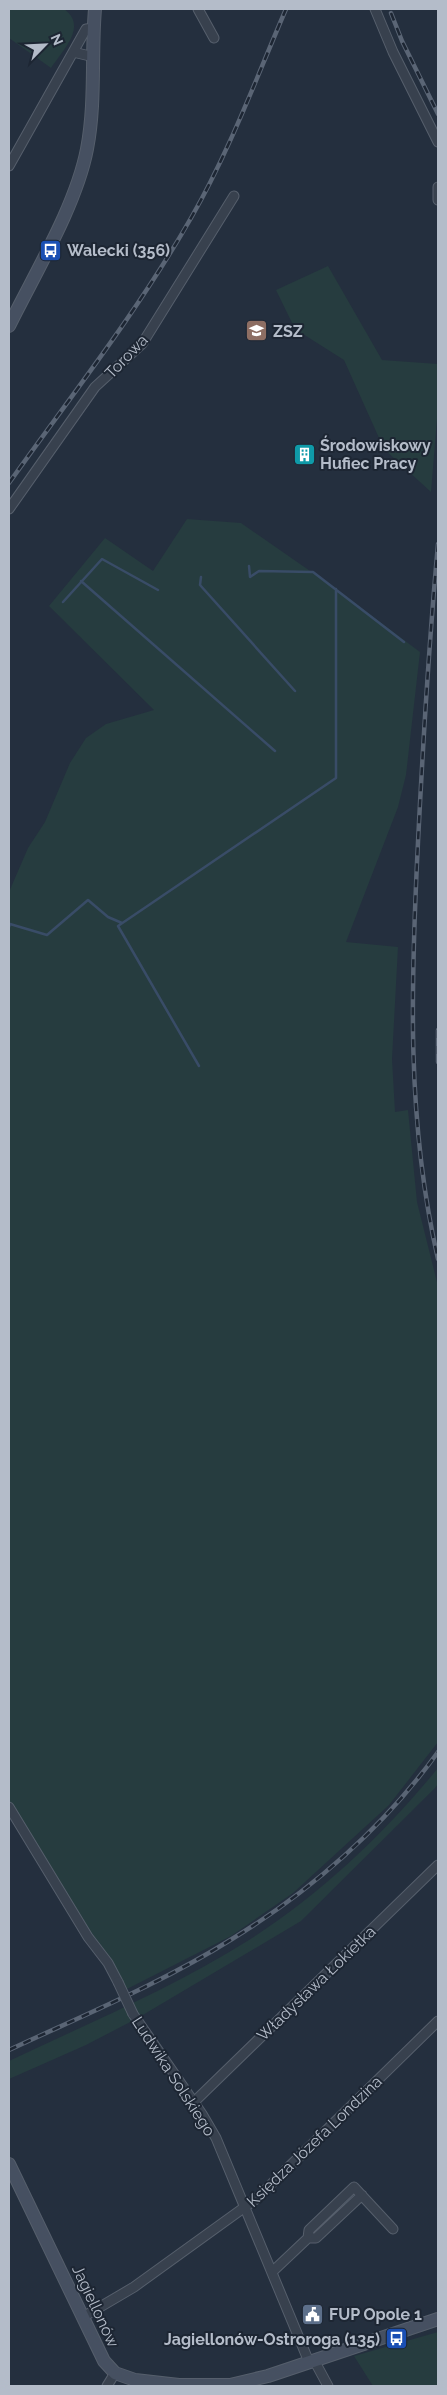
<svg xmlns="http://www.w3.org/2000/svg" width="447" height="2395" viewBox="0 0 447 2395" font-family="Raleway,sans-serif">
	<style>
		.green { fill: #263c3f }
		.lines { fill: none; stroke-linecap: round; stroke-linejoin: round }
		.stream { stroke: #394c67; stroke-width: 2.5 }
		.street-casing { stroke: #565f6c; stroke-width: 11 }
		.secondary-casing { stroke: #565f6c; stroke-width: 14 }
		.street { stroke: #38414e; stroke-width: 9 }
		.secondary { stroke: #465061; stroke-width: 12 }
		.rail-casing { stroke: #5a6575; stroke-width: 4.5 }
		.rail { stroke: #1d2633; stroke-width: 2.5; stroke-dasharray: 8; stroke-linecap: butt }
		.street-bridge-casing { stroke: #565f6c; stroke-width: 11; stroke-linecap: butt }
		.street-bridge { stroke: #38414e; stroke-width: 9 }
		.labels { text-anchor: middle; stroke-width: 4; stroke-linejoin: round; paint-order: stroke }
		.poi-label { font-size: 16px; font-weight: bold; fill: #b4bcc9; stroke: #1d2633; text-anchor: start }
		.street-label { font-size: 16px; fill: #b4bcc9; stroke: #1d2633 }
	</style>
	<rect width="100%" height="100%" fill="#242f3e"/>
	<path class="green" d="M9,9h55c24,17 -1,41 -13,59l-42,-30z
		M328,266l54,94 56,4v43l-7,85 -47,-43 -40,-89 -49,-31 -19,-39z
		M187,519l54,4 95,66 84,63 -14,123 -8,32 -52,135 52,5 -6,112 3,53 13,-2 9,92 21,84v456l-49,63 -96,88 -62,43 -106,54 -116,-183v-915l19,-44 17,-26 25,-59 16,-25 20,-14 48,-14 -105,-104 56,-68 48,33z
		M438,1768v16l-3,4 -134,133 -165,98 -50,26 -77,34v-18c80,-38 164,-73 240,-121 72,-46 135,-106 189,-172z
		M438,2332v54h-65l-19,-30z"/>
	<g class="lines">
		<path class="stream" d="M249,566l1,11 9,-6 54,1 91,70
			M201,577l-1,8 95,106
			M81,581l194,170
			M63,602l39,-43 56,31
			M9,927l1,-3 37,11 41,-35 20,17 14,6
			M199,1066l-81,-140 218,-148v-189"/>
		<defs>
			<path id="street" d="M198,9l16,29
				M375,9l18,43 45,90
				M73,52l21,5
				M9,166l77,-137 8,-1
				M438,200v-13
				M9,509l86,-122 47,-43 92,-148
				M9,1807l79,130 20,26 10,19
				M133,2014l69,100 14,24 93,224
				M194,2102l244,-237
				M308,2238h8l46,-43
				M272,2272l36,-34 1,-8 45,-43 39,42
				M83,2317l51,-30 122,-88 182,-178
				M314,2360l14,26
				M107,2386l8,-13"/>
			<path id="secondary" d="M9,326c26,-53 67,-120 78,-177 9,-47 4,-93 8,-140
				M9,2164l95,197 11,12 20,7 44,5h51l38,-9 170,-57"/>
		</defs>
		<use href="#street" class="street-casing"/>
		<use href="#secondary" class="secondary-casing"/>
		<use href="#street" class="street"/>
		<use href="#secondary" class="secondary"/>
		<defs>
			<path id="rail" d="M391,13l11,28 36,73
				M9,483c62,-87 129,-172 182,-265 38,-66 65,-139 95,-209
				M438,544c-9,99 -15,198 -20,298 -7,140 -12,279 20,417
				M438,1030v32
				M9,2050c75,-35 153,-67 223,-111 79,-48 152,-112 206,-187"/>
		</defs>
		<use href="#rail" class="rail-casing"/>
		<use href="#rail" class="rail"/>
		<defs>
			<path id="street-bridge" d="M118,1982l15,32"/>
		</defs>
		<use href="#street-bridge" class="street-bridge-casing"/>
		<use href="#street-bridge" class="street-bridge"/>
	</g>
	<defs>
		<symbol id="bus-square" viewBox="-11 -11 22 22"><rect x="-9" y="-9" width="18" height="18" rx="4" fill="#1a4fb4" stroke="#1d2633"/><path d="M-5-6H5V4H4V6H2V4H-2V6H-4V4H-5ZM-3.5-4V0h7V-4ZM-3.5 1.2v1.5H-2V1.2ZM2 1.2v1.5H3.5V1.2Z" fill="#fff"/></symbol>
		<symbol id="university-square" viewBox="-11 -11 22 22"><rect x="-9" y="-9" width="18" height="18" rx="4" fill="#8d6e63" stroke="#1d2633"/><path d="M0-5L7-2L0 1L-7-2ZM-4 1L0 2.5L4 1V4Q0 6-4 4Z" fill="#fff"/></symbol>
		<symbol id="building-square" viewBox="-11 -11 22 22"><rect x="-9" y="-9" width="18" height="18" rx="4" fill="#0f9aa8" stroke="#1d2633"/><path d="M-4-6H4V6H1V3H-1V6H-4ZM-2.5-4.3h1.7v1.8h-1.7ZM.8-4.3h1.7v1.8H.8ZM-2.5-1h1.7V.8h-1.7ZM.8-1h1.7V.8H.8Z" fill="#fff"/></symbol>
		<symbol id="civic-square" viewBox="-11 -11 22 22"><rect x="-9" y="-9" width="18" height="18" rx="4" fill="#5c6f8a" stroke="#1d2633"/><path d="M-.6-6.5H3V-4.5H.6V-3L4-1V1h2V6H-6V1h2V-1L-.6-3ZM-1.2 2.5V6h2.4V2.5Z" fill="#fff"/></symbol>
	</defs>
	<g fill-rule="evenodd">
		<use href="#bus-square" x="38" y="238" width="25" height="25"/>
		<use href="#university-square" x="244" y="318" width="25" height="25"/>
		<use href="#building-square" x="292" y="442" width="25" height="25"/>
		<use href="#civic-square" x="300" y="2302" width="25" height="25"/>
		<use href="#bus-square" x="384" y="2326" width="25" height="25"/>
	</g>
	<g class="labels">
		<g class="poi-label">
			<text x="67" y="256">Walecki (356)</text>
			<text x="273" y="337">ZSZ</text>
			<text x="320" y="451">Środowiskowy<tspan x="320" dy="18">Hufiec Pracy</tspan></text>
			<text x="329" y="2320">FUP Opole 1</text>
			<text x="380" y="2345" text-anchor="end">Jagiellonów-Ostroroga (135)</text>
		</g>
		<g class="street-label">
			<text transform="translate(126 356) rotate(-46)" y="6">Torowa</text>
			<text transform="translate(316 1983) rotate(-44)" y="6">Władysława Łokietka</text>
			<text transform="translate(174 2076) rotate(57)" y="6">Ludwika Solskiego</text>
			<text transform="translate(314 2141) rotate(-44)" y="6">Księdza Józefa Londzina</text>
			<text transform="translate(96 2306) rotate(65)" y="6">Jagiellonów</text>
		</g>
	</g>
	<rect width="447" height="2395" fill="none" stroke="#b4bcc9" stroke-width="20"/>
	<g transform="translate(45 45) rotate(66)" stroke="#1d2633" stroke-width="4" paint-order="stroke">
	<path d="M0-4L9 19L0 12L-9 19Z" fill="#b4bcc9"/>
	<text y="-8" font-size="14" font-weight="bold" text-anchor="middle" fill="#b4bcc9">N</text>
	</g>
</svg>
